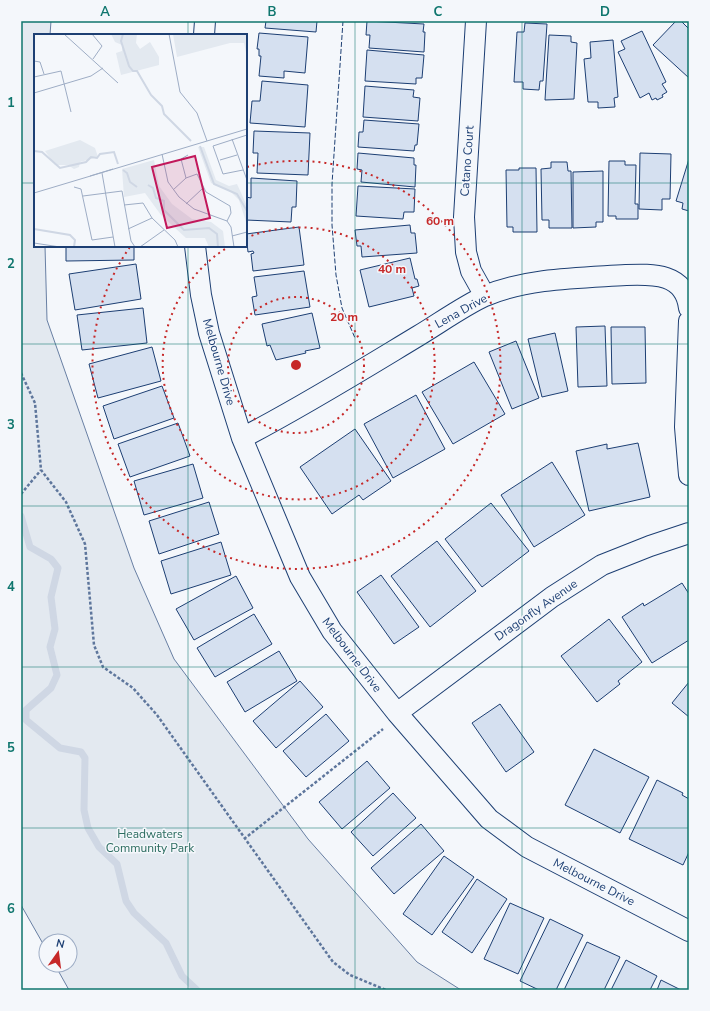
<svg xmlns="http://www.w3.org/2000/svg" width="710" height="1011" viewBox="0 0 710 1011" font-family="'Nunito Sans',sans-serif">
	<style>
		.green { fill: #e3e9f0; stroke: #687fa3 }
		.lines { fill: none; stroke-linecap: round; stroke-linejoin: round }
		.stream { stroke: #cfd7e4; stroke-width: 7 }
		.building { fill: #d5e0f0; stroke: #1d3f73 }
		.street-casing { stroke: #1d3f73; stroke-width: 22 }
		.path { stroke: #5e769c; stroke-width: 2.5; stroke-dasharray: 3 2; stroke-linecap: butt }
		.street { stroke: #f4f7fb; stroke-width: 20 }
		.fence { stroke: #1d3f73; stroke-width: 1; stroke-dasharray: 5 2; stroke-linecap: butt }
		.grid { fill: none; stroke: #0f766e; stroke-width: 1; stroke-opacity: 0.55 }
		.ring { fill: none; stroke: #c62828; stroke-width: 2; stroke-dasharray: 2 4 }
		.labels { text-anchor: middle; stroke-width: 3; stroke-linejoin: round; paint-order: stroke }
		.street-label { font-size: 12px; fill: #1d3f73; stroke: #f4f7fb }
		.park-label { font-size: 12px; fill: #2c6c60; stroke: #f4f7fb }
		.inset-river { fill: none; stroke: #cfd7e4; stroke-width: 2 }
		.inset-road { fill: none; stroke: #9eadc5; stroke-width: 1 }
		.view { fill: #c2185b; fill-opacity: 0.15; stroke: #c2185b; stroke-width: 2 }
		.inset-edge { fill: none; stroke: #1d3f73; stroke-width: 2 }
		.centre { fill: #c62828; stroke: #f4f7fb; stroke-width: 2 }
		.ring-label { font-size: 12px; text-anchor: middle; font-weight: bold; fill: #c62828; stroke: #f4f7fb; stroke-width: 3; stroke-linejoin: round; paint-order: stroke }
		.neatline { fill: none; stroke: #0f766e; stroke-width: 1.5 }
		.grid-label { font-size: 13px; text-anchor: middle; font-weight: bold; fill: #0f766e }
	</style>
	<rect width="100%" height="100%" fill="#f4f7fb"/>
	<path class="green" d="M21,21h30l-1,14h-15v211h10l2,74 87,248 40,91 134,180 109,123 44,28h-392l-14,-25h15v-24h-24v8l-25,-44z"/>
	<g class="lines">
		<path class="stream" d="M21,516l9,31 21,12 7,9 -7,29 4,32 -5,18 7,28 -6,13 -25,22v10l34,28 21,4 4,6 -1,52 4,18 11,19 18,17 9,37 8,12 32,30 16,33 15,14"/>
	</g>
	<path class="building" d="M266,21h51l-1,11 -51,-4z
		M367,21l57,3 -1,8h2l-1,20 -55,-4 1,-13h-4z
		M676,21h5l8,8v49l-36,-33z
		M525,23l22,1 -4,57h-3l-1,9 -16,-1v-7h-9l3,-50h7z
		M642,31l24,51 -4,2 5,8 -5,3 1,2 -6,3 -1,-2 -4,2 -3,-7 -9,5 -22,-46 7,-3 -4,-8z
		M259,33l49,4 -3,36 -21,-2v7l-25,-2 2,-20h-2v-7h-2z
		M549,35l22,1v6l6,1 -3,56 -29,1z
		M613,40l5,57 -4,1 1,9 -17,1v-6h-10l-4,-43 7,-1 -1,-16z
		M367,50l57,5 -2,23h-6v6l-51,-3z
		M262,81l46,4 -3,42 -55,-4 2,-22h8z
		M365,86l49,4 -1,7 7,1 -2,23 -55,-4z
		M364,120l55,4 -2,21h-2l-1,6 -56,-4 1,-15h4z
		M254,131l56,2 -2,42 -51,-2 1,-20h-5z
		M358,153l56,5v7h2l-1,22 -54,-5 1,-12 -5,-1z
		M640,153l31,1 -1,45h-8v11l-23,-1z
		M689,159v52l-7,-2 1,-6 -7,-2z
		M609,161h16v4h11l-1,39h3v15h-22v-3h-8z
		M551,162h16l1,9h3l1,57h-23v-8h-7l-1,-51 10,-1z
		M519,168h17l1,64h-24v-5h-6l-1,-57h13z
		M603,171v51h-7v5l-23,1v-56z
		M251,178l46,3 -1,26h-4l-1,15 -45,-2v-23l5,1z
		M358,186l57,3 -1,23h-10l-1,7 -47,-3z
		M410,225l1,8h4l2,20 -55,4 -1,-11h-4l-2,-16z
		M299,227l5,38 -51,6 -2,-17 3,-1 -1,-2 -5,1 -2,-18z
		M66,246h68v14l-68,1z
		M410,258l5,21h2l2,7 -7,2 2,8 -45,11 -9,-37z
		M136,264l5,35 -66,11 -6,-36z
		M304,271l6,36 -55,8 -3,-18 5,-1 -3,-19z
		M143,308l4,35 -65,7 -5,-35z
		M312,313l8,35 -15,3 1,2 -30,7 -6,-15 -3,1 -5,-22z
		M605,326l2,60 -29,1 -2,-60z
		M611,327h34l1,56 -34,1z
		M555,333l13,58 -26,6 -14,-58z
		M516,341l23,57 -27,11 -23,-57z
		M152,347l9,34 -63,17 -9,-34z
		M474,362l31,52 -52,30 -31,-52z
		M162,386l12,32 -60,21 -11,-33z
		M416,395l29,54 -52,29 -29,-54z
		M178,423l12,33 -60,21 -12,-33z
		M355,429l36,52 -28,19 -4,-5 -27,19 -32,-47z
		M638,443l12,54 -61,14 -13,-60 31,-7v5z
		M552,462l33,53 -51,32 -33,-52z
		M193,464l10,34 -59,17 -10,-34z
		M209,502l10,32 -60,20 -10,-33z
		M491,503l38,48 -47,36 -37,-48z
		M437,541l39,50 -46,36 -39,-51z
		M221,542l10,33 -60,19 -10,-33z
		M381,575l38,52 -25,17 -37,-52z
		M236,576l17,32 -59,32 -18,-31z
		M682,583l7,11v46l-37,23 -30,-46 21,-14 1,3z
		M254,614l18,30 -57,33 -18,-29z
		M609,619l33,43 -24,19 2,3 -23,18 -36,-46z
		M279,651l18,30 -52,31 -18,-30z
		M300,681l23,26 -47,41 -23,-27z
		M689,682v35l-17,-14z
		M500,704l34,48 -28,20 -34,-49z
		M326,714l23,27 -43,36 -23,-26z
		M594,749l55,28 -29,56 -55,-28z
		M367,761l23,27 -48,41 -23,-27z
		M657,780l26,13 -1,2 7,4v53l-6,13 -54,-26z
		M393,793l23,25 -43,38 -22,-24z
		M421,824l23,27 -50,43 -23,-26z
		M444,856l30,21 -42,58 -29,-21z
		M477,879l30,20 -35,54 -30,-21z
		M510,903l34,15 -26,56 -34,-15z
		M550,919l33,16 -27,55h-17l-19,-9z
		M587,942l33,15 -16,33h-40z
		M626,960l31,16 -7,14h-39z
		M661,980l20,10h-24z"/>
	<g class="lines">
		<defs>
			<path id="street" d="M476,21l-12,196 2,35 5,19 14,25
				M204,35l1,-14
				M195,246l6,49 8,38 33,105 58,139 32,54 65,82 92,106 38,28 162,84
				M689,321l-4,106 4,48
				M242,438c60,-31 118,-67 176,-102 20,-12 47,-31 67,-40 43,-18 95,-18 141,-21 27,-1 59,-2 63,33
				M397,713l155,-116 50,-32 48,-19 39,-13"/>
		</defs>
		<use href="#street" class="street-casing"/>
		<path class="path" d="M21,373l14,30 6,67 25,32 19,42 9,101 9,22 30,21 24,27 176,247 17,13 36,15
			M21,494l20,-24
			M244,839l139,-110"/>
		<use href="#street" class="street"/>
		<path class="fence" d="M343,21l-11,163v41l4,50 6,33 13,30"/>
	</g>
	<path class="grid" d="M188,21v14M355,21v969M522,21v969M21,183h14M246,183h443M188,246v744M21,344h668M21,506h668M21,667h668M21,828h668"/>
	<g class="ring">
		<circle cx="296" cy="365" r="68"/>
		<path d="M246 238A136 136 0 1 1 230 246"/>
		<path d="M247 167A204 204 0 1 1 130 247"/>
	</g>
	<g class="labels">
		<g class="street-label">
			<text transform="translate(467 161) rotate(-86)" y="4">Catano Court</text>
			<text transform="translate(461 311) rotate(-29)" y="4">Lena Drive</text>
			<text transform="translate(219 362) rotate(74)" y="4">Melbourne Drive</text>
			<text transform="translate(536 610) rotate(-35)" y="4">Dragonfly Avenue</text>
			<text transform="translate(352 655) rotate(53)" y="4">Melbourne Drive</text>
			<text transform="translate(594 882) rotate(27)" y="4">Melbourne Drive</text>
		</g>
		<g class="park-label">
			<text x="150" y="838">Headwaters<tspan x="150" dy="14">Community Park</tspan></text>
		</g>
	</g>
	<g transform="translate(34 34)">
		<rect width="213" height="213" fill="#f4f7fb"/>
		<path d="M77,0h26l-1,9 4,6 10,-7 9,15v8l-38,10 -5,-22 6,-2v-6l-7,-3zM139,0h74v23l-3,-14h-14l-53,14zM46,106l15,8 3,9 -18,5 -1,5 -5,2 -6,-4h-13l-10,-14zM164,113h6l12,33 13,6 8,-2 10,22v19l-8,-25 -8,-8 -20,-9zM120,126l5,26 13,18 20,15 19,3 12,9 2,16h-16l-4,-9h-19l-25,-23 -16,-22 -21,4 -2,-28z" fill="#e3e9f0"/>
		<path class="inset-river" d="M89,0l-2,7 8,25 4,5h4l14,24 11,11 2,8 27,27M166,112l14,38 23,10 10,17M0,117l8,1 18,16 26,-6 5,-5 6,1 3,-4 14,-2 4,12M89,136l4,3 3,9 7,5M114,151l5,3 3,10 8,3v9l20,20 25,-2 8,6 1,13M0,195l36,6 5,5 -1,7"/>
		<path class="inset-road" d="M30,0l54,49M58,0l10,12 -9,13M135,0l11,58 17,21 10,28M0,27l6,1 4,12M0,43l27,-6 10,41M0,59l57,-17 12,-8M198,105l15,41M128,120l6,28 11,15 15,12 33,12 4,6 3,20M186,126l17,-5M209,136l-20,4 -10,-28 34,-11M68,139l13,74M56,142l23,-7M152,144l-5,-19 7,-4M40,153l7,2 11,51 21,-3M139,156l13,-12 11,-4 9,18 24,14 1,7 -4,8M0,159l213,-64M49,162l39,-5 9,50 4,6M152,170l16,-15M90,171l19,-2 9,15 23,22 3,7M94,195l24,-11M198,202l15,-4M0,209l26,4M106,213l24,-17M148,213h17"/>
		<path class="view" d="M161,122l15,62 -43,10 -15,-61z"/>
		<rect width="213" height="213" class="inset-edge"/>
	</g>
	<circle cx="296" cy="365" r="6" class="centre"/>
	<g class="ring-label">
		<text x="440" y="225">60 m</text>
		<text x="392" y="273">40 m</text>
		<text x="344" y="321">20 m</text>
	</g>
	<rect width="710" height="1011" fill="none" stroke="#f4f7fb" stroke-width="44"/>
	<g transform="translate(58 953) rotate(14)"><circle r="19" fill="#f4f7fb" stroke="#9eadc5"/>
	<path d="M0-3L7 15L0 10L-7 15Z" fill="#c62828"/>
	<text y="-6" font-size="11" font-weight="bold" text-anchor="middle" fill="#1d3f73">N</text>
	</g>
	<rect x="22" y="22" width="666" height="967" class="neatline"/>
	<g class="grid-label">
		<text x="105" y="16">A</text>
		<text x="272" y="16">B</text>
		<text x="438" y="16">C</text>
		<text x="605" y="16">D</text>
		<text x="11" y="107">1</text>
		<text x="11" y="268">2</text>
		<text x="11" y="429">3</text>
		<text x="11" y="591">4</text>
		<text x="11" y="752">5</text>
		<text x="11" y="913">6</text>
	</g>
</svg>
